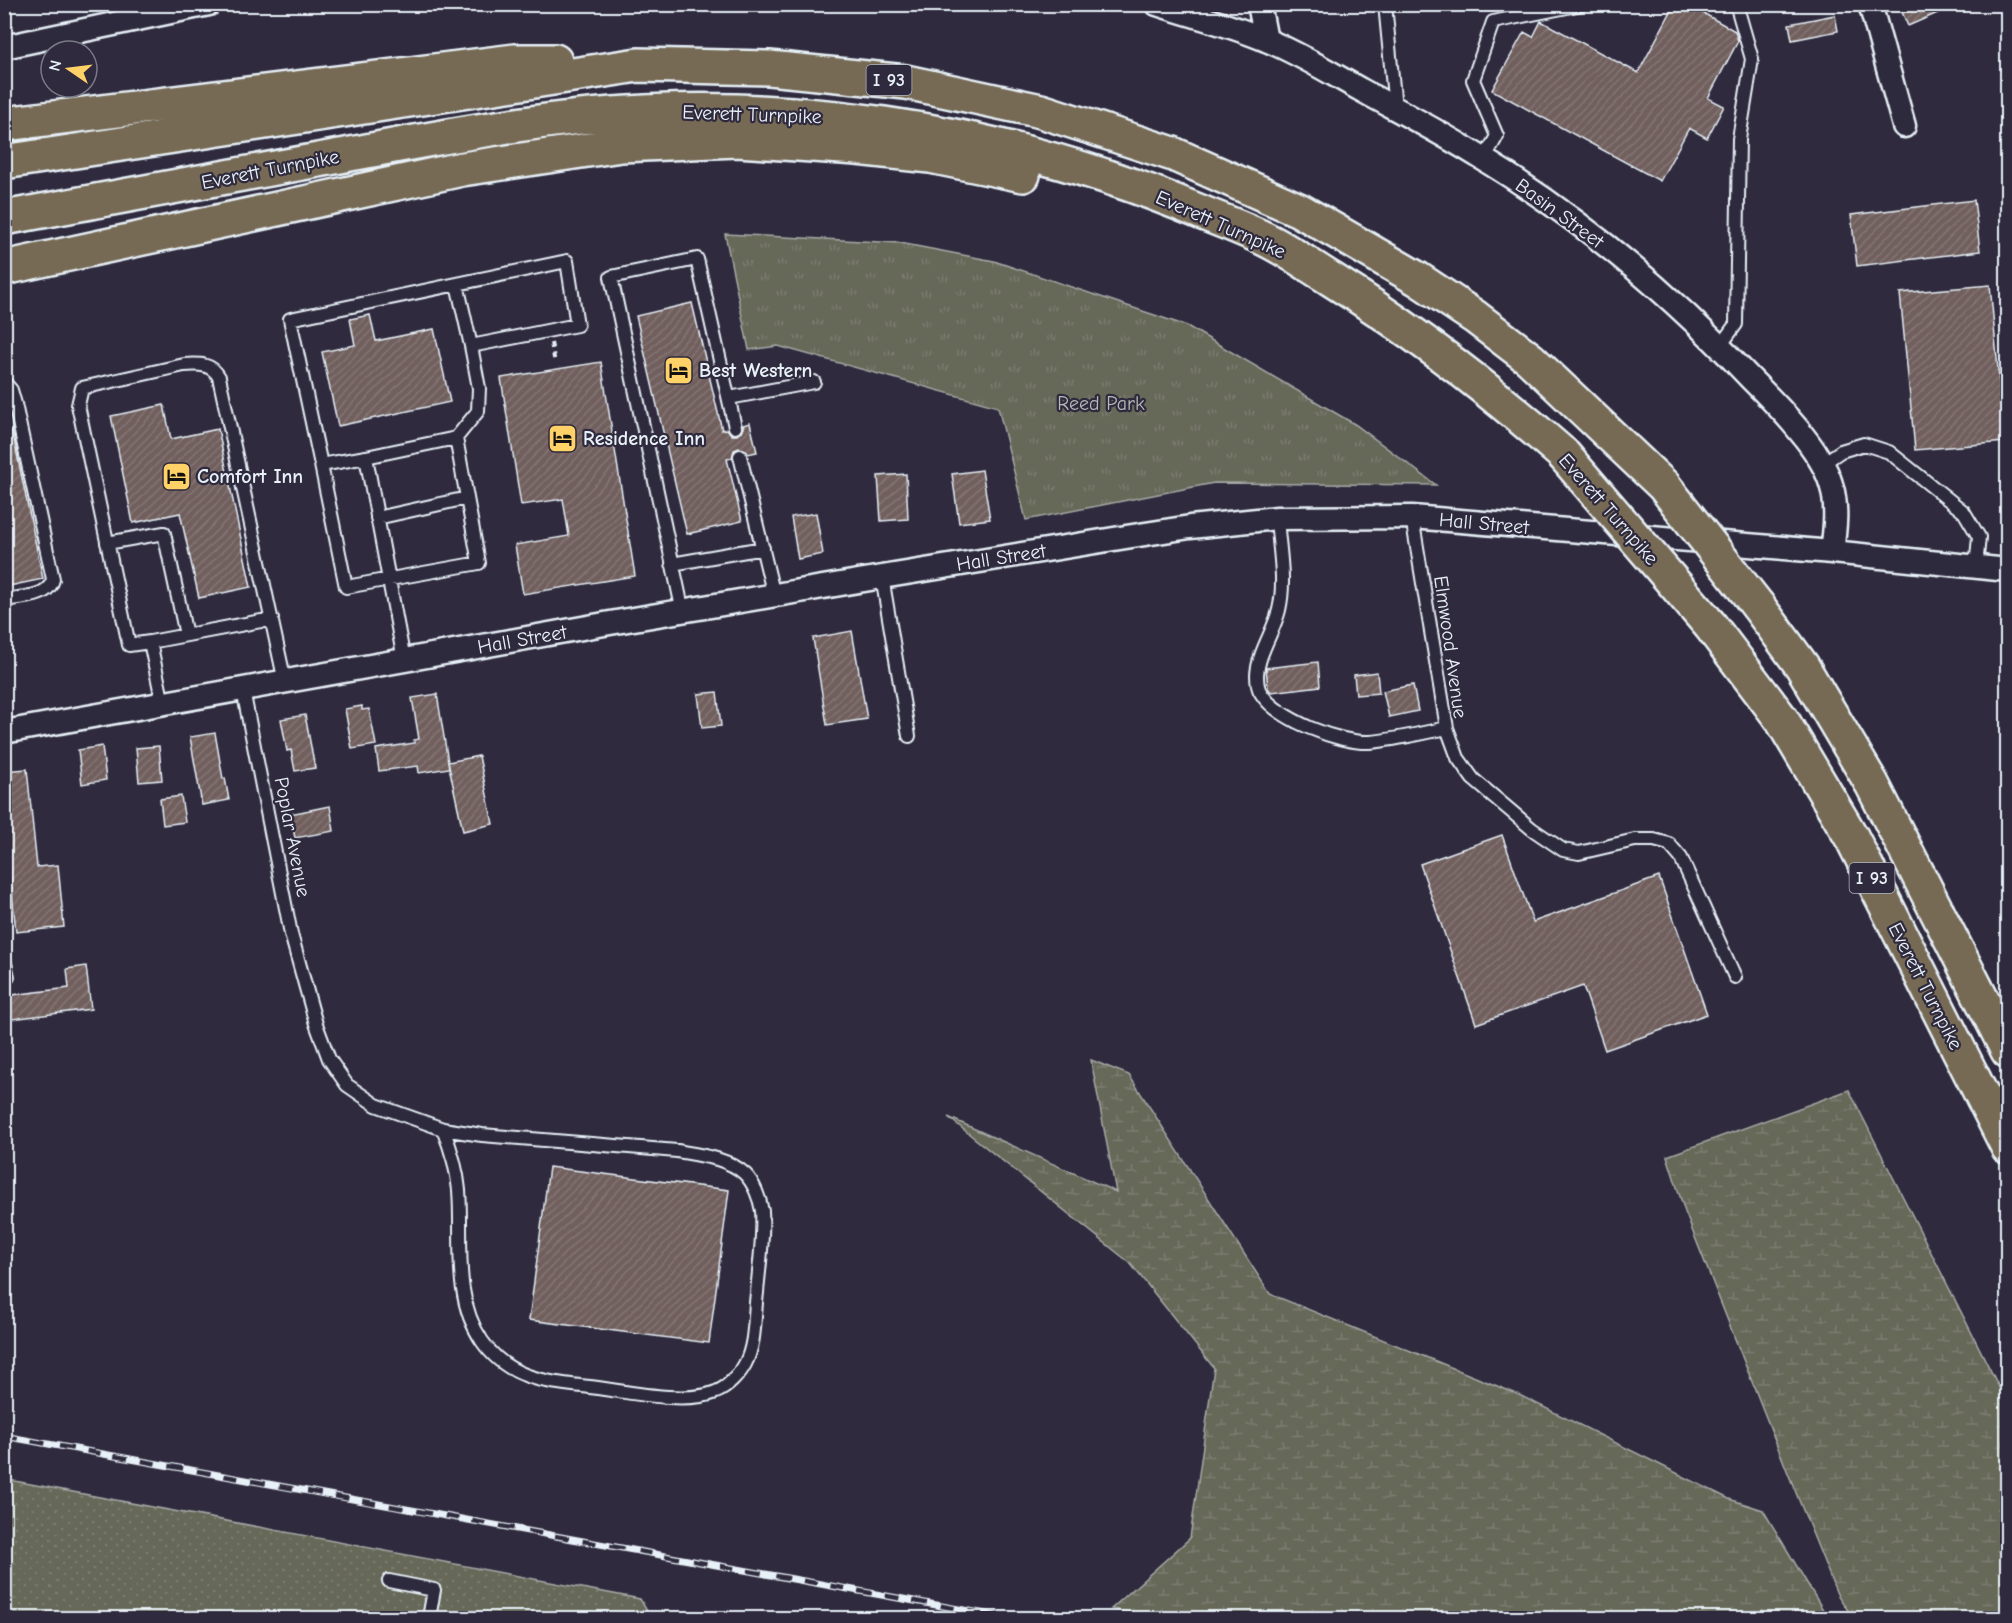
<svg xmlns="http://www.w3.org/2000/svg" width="2012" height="1623" viewBox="0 0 2012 1623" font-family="'Comic Neue',sans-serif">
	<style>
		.grass { fill: url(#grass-dots); stroke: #a7aca8; stroke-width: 1.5 }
		.wetland { fill: url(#wetland-marsh); stroke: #a7aca8; stroke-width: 1.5 }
		.park { fill: url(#park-tufts); stroke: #a7aca8; stroke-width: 1.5 }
		.building { fill: url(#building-hatch); stroke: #e8f1f8; stroke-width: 1.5 }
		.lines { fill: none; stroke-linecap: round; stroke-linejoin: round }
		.service-casing { stroke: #e8f1f8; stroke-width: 16 }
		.minor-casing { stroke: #e8f1f8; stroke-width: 27 }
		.motorway-casing { stroke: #e8f1f8; stroke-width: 38 }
		.path { stroke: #e8f1f8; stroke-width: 4; stroke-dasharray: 6 4.5; stroke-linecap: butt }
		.service { stroke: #2f2a3d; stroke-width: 12 }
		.minor { stroke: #2f2a3d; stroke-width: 22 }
		.motorway { stroke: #776a54; stroke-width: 33 }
		.rail-casing { stroke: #e8f1f8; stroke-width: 7 }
		.rail { stroke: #2f2a3d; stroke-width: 4.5; stroke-dasharray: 14; stroke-linecap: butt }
		.motorway-bridge-casing { stroke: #e8f1f8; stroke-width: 38; stroke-linecap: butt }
		.motorway-bridge { stroke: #776a54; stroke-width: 33 }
		.labels { text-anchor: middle; stroke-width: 4.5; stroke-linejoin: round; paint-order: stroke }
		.shield { fill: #2f2a3d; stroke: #b0b5c0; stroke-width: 1.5 }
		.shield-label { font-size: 18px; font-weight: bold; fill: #e8f1f8 }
		.street-label { font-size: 20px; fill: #e8f1f8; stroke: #2f2a3d }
		.poi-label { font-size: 20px; font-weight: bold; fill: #e8f1f8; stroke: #2f2a3d; text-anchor: start }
		.park-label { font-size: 20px; fill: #b4bab8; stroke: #2f2a3d }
	</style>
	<defs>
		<pattern id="grass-dots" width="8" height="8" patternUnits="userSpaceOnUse" patternTransform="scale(1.5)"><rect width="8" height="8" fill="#666758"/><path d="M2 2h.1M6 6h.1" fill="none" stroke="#7c7d71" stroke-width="1.8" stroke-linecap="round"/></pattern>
		<pattern id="wetland-marsh" width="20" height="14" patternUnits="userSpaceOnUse" patternTransform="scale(1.5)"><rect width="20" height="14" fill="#666758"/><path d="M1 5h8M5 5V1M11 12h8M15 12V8" fill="none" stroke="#7c7d71"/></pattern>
		<pattern id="park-tufts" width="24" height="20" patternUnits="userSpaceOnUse" patternTransform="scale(1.5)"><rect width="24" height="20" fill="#666758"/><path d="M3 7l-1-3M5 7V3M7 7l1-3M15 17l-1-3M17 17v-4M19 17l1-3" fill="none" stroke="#7c7d71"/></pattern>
		<pattern id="building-hatch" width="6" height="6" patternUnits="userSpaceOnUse" patternTransform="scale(1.5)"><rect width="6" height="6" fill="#6f5f5d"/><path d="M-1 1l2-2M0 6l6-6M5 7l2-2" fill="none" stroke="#847675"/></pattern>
	</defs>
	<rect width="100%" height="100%" fill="#2f2a3d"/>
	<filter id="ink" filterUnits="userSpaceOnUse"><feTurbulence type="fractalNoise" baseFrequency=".0167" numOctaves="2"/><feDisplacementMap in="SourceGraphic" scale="12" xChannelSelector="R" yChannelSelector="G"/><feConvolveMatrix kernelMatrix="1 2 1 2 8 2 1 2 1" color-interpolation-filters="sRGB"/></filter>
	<g filter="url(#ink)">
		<path class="grass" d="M4,1479l636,120 11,19h-646z"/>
		<path class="wetland" d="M1091,1060l38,15 141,219 247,100 212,105 34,11 65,108h-665l-52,-9 79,-71 24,-170 -84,-105 -182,-146 168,75z
			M1849,1090l158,313v215h-154l-16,-24 -49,-121 -103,-261 -18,-56z"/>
		<path class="park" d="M725,234l175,9 94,18 193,65 169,99 80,60 -222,-2 -188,37 -28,-113 -220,-61 -29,4z"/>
		<path class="building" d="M1675,4h12l48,27 3,10 -30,57 16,8 -17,32 -18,-10 -29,53 -168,-91 32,-58 9,5 8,-16 97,52z
			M1918,4h40l-50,22 -6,-14z
			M1835,15l3,16 -46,9 -3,-16z
			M1974,200l6,51 -123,15 -6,-51z
			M1990,285l15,157 -90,8 -15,-157z
			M692,303l30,127 5,-1 5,6h5l6,-5v-5l7,-2 7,29 -9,2 -2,-4 -7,-2 -5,2 -2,8 -5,1 15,62 -55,13 -51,-218z
			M370,315l6,26 58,-12 16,73 -112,24 -16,-74 33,-7 -5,-26z
			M601,362l34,214 -112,18 -8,-49 54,-9 -6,-37 -42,6 -20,-127z
			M164,405l7,34 47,-10 33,158 -52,11 -19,-85 -47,10 -22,-107z
			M4,430h8l31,149 -39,8z
			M982,470l8,49 -31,4 -7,-49z
			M906,474l2,45 -27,2 -3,-45z
			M816,513l7,41 -25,5 -7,-42z
			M852,631l15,88 -40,6 -14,-87z
			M1318,662l2,24 -49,6 -3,-4 -2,-20z
			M1377,672l2,21 -23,2 -2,-20z
			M1413,685l5,26 -29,6 -6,-26z
			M717,692l4,34 -19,2 -4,-34z
			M437,694l12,74 -30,5 -1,-7 -39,5 -3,-22 39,-6 -1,-3 5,-1 -7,-41z
			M362,706v4l7,-1 7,36 -24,4 -7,-40z
			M305,715l10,53 -20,3 -4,-21 -4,1 -6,-32z
			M215,733l8,46 2,-1 4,22 -27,5 -12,-68z
			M102,746l4,34 -24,4 -4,-34z
			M159,746l3,34 -23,2 -3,-34z
			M479,756l14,68 -30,7 -15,-69z
			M27,769l10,98 21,-2 6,62 -48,5 -12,-117v-44z
			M181,796l4,26 -22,3 -3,-26z
			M330,806l4,25 -39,7 -5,-24z
			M1502,835l31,87 126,-45 48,137 -102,36 -22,-64 -107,38 -56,-160z
			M86,966l5,43 -87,11v-24l65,-8 -2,-19z
			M549,1167l180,23 -20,153 -180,-23z"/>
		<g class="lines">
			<defs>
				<path id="service" d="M1385,4l10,104
					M1484,159l13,-23 -24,-56 20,-58 89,-18
					M457,284l14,62
					M1720,346l16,-22 3,-185 13,-80 -15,-52 -5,-3
					M4,382l7,8 4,14 38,175c-4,19 -32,18 -49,21
					M729,398l85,-16
					M740,456l34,140
					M366,457l90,-19 22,-27 1,-23 -8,-42 106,-21 -10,-64 -277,58 31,146 45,-8 38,203
					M1822,464l19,-13 23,-7 25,8 75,60 15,25 -3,30
					M321,465l25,122 133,-24 -23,-125
					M377,518l90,-20
					M1277,518c2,30 9,63 2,92 -5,21 -21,43 -22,65 0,5 1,14 4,18 15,26 80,51 109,49 26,-2 52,-9 77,-14l-35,-211
					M107,543l57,-10 22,102
					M672,564l91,-16
					M882,577l27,159
					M683,612l-72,-335 86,-18 38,168
					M150,642l122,-23
					M243,690l48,244 25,90 13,35 18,26 29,20 67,24 39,6 195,16c23,4 51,7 68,23 9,9 15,25 17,37 2,27 -3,55 -5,82 -3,22 -1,51 -12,71 -5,10 -18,24 -29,28 -31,13 -92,-1 -126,-5 -43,-5 -81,-7 -108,-46 -30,-44 -19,-101 -23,-151 -2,-22 -8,-41 -16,-61
					M163,704l-13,-62 -21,3 -51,-240 4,-17 102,-23c15,-1 27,-2 35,12l66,305
					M1447,728l11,30 15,21 59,50 31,21 16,3 56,-13h19l15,4 12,14 54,119
					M4,959l4,18
					M389,1581l45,9 -5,28"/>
				<path id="minor" d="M1157,4c36,12 74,21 109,36 33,13 66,34 97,51 40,22 81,43 120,68 98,60 189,136 268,220 26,26 70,70 80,105 7,22 4,45 1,68
					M1259,4l7,36
					M1870,4l34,122
					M4,47l205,-43
					M4,732l606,-109 272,-46 244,-40 64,-10 87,-9 135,-1 420,35 176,18"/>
				<path id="motorway" d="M4,124l511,-63h40
					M4,162l634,-97 131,3 137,14 135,29 132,43 126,56 119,69 57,38 55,42 134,127
					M4,218c112,-20 224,-41 336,-62 100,-19 203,-39 305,-44 188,-9 379,26 553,99 22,9 47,18 69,29 22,11 43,26 64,39 82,51 159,111 232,175
					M4,268l458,-99 159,-24 116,-5 120,8 73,8 93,19
					M1758,606l44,60 70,118 136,267
					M1710,625l72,95 70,118 156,309"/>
			</defs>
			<use href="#service" class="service-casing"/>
			<use href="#minor" class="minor-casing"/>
			<use href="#motorway" class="motorway-casing"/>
			<path class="path" d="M551,343l4,20"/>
			<use href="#service" class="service"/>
			<use href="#minor" class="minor"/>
			<use href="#motorway" class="motorway"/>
			<defs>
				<path id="rail" d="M4,1436l1004,182"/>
			</defs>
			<use href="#rail" class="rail-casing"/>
			<use href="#rail" class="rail"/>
			<defs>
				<path id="motorway-bridge" d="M1563,454l147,171
					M1664,486l94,120"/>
			</defs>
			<use href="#motorway-bridge" class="motorway-bridge-casing"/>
			<use href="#motorway-bridge" class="motorway-bridge"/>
		</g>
	</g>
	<defs>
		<symbol id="hotel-square" viewBox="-11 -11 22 22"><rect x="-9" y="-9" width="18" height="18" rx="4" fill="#ffd166" stroke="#2f2a3d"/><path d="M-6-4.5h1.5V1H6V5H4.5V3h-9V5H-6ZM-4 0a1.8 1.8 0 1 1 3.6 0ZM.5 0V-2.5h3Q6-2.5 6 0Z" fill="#111"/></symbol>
	</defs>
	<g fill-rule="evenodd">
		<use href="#hotel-square" x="662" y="354" width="33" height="33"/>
		<use href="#hotel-square" x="546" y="422" width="33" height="33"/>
		<use href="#hotel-square" x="160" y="460" width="33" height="33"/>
	</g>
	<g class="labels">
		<g class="shield">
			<rect x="866.5" y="65" width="45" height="30" rx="4.5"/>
			<rect x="1849.5" y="863" width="45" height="30" rx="4.5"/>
		</g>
		<g class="shield-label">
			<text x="889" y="86">I 93</text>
			<text x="1872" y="884">I 93</text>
		</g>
		<g class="street-label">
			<text transform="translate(752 114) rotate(2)" y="7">Everett Turnpike</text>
			<text transform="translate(270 169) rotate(-11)" y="7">Everett Turnpike</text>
			<text transform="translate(1560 213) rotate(36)" y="7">Basin Street</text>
			<text transform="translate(1221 224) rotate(24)" y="7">Everett Turnpike</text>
			<text transform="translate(1609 509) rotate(49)" y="7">Everett Turnpike</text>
			<text transform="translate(1484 523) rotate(5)" y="7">Hall Street</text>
			<text transform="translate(1001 557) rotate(-9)" y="7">Hall Street</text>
			<text transform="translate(522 639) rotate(-10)" y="7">Hall Street</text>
			<text transform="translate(1451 647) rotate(82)" y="7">Elmwood Avenue</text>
			<text transform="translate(293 837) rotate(79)" y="7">Poplar Avenue</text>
			<text transform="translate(1926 986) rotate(63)" y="7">Everett Turnpike</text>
		</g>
		<g class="poi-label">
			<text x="699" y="377">Best Western</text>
			<text x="583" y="445">Residence Inn</text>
			<text x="197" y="483">Comfort Inn</text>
		</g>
		<g class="park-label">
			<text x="1101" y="410">Reed Park</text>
		</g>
	</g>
	<rect width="2012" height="1623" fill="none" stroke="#2f2a3d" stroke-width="24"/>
	<rect x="12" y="12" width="1988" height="1599" fill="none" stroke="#e8f1f8" stroke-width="2" filter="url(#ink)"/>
	<g transform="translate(69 69) rotate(284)"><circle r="28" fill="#2f2a3d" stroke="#797a88" stroke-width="1.5"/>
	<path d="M0-4.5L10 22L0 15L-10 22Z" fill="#ffd166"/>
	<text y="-9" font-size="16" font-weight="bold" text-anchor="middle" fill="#e8f1f8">N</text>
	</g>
</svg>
